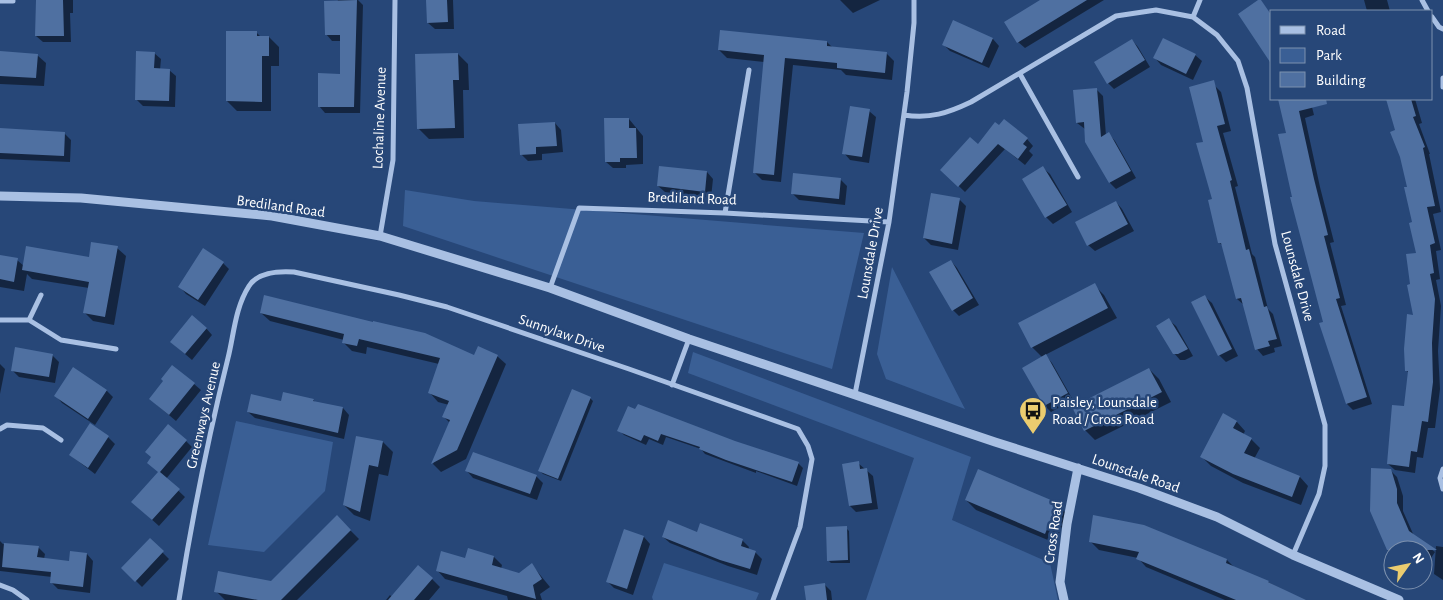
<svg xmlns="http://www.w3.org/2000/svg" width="1443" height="600" viewBox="0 0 1443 600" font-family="'Alegreya Sans',sans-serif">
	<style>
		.green { fill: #3a5f95 }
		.shadow { fill: #0007 }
		.building { fill: #4f70a1 }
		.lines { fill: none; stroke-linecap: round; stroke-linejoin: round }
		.minor { stroke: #a9c0e3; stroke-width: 5 }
		.tertiary { stroke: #a9c0e3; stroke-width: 9 }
		.labels { text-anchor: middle; stroke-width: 5; stroke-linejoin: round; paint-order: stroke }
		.street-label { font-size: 15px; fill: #fff; stroke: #274778 }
		.poi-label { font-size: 15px; fill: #fff; stroke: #274778; text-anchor: start }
	</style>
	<rect width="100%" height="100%" fill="#274778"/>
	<path class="green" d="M405,190l69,11 390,32 -32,136 -429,-143z
		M892,267l73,142 -79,-30 -9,-25z
		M693,352l278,105 -19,63 98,43 8,37h-192l48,-142 -226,-85z
		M236,421l97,21 -8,49 -61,61 -56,-7z
		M664,563l95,30 -3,7h-103l-1,-3z"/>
	<path class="shadow" d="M37,0h36v13h-3l1,29h-28l-7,-6z
		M338,0h20l5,5 -3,108h-35l-6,-7 23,-31v-34h-10l-6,-7z
		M428,0h25l1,29h-19l-7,-6z
		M840,0h40l-27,13z
		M1043,0h61l-79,48 -7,-6z
		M1364,0h23l3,11h-23z
		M953,22l40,17 6,7 -10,22 -39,-17 -7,-7z
		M256,32l5,5h8l10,10v19h-8v45h-34l-10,-10z
		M1132,40l6,7 12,20 -36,22 -6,-6z
		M827,42l5,5 54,6 8,8 -2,19 -46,-5 -5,-5 -48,-5 -12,117 -19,-2 -8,-8 11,-110 -38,-4 -8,-8z
		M0,53l37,2 9,8 -2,23 -44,-2z
		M154,53l7,6 -1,11h9l7,6 -1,31 -32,-1 -7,-7z
		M458,54l10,10 1,26h-6l1,48 -35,1 -10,-10z
		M1195,55l7,6 -9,19 -32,-15 -6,-7z
		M1214,85l7,7 10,39 -8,2 15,53 -3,1 17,67 3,3 13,52 5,5 9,32 -8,2 1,4 -12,4 -6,-7 -13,-44 -7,-6 -13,-52 -4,-4 -15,-101z
		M1096,89l7,7 3,40 3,-2 6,7 21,37 -20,11 -6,-6 -25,-54 -8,-6z
		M1279,99h31l4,16 -9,3 15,69 14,55 -4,1 16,62 -5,1 31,98 -19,6 -6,-6 -23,-81 -31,-125 -5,-64z
		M1390,99h25l7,24 -3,1 11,30h-1l12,58 -8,2 8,36 -5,1 4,28 -4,1 5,26 -3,45 2,38 -5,39h-7l-5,30 -6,-1 -2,16 -20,-3 -7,-6 17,-57 4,-34 -3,-3 9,-54 -3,-31 5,-31 -9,-66z
		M869,111l7,6 -7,46 -19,-3 -6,-7z
		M629,119l14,17v28l-17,1v3h-13l-7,-6z
		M555,123l6,7 2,22 -21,2v6l-14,1 -7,-7z
		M0,129l64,4 7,7 -1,22 -70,-3z
		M1027,139l6,7 -4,5 4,4 -8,10 -20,-16 -40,43 -23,-22 36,-24z
		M1043,168l7,6 22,38 -19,12 -7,-7z
		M707,172l6,7 -2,19 -46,-6 -7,-6z
		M840,179l7,7 -2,19 -46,-5 -7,-7z
		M960,200l6,6 -8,44 -27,-5 -7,-7z
		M1116,202l6,7 12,22 -39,20 -7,-6z
		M117,248l9,8 -12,69 -21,-4 -8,-8 4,-25 -57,-9 -5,-5 -3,17 -24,-4v-31l17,4 7,6 66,-8z
		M951,261l6,7 22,37 -20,11 -6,-6z
		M223,263l6,6 -24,37 -19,-12 -6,-7z
		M1094,285l10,10 13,23 -72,37 7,8 21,37 -22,12 -6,-6 -21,-38 19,-10 -11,-11z
		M1205,297l7,6 26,53 -12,6 -7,-7z
		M261,313l214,44 22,-1 9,8 -40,95 -25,13 -8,-8 17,-41 -6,-6 5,-12 -11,-3 -8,-9 9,-29 -72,-17 -1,7 -14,-3 -9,-9 1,-2 -74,-19z
		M1169,320l7,6 17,30 -8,4h-5l-6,-7z
		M206,328l6,7 -20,25 -21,-18z
		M52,355l7,7 -4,21 -36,-6 -7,-7z
		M0,364l5,5 -5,25z
		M74,369l33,22 6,6 -18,28 -33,-22 -6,-7z
		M1149,369l10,10 12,23 -76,38 -10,-10z
		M165,381l29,3 7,6 -25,31 -19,-16z
		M590,398l3,3 -32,80 -18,-7 -3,-3z
		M313,400l3,3 27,5 6,7 -5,24 -89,-21 -7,-6 34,-9z
		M629,408l169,55 5,5 -6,18 -41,-15v2l-51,-19 -4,-5 -35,-12 -3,8 -14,-6 -3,6 -22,-10 -5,-5z
		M1223,415l14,7 8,9 -2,4 8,4 9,9 -6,11 46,18 8,9 -7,19 -58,-22 -32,-17 -9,-9z
		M108,437l7,7 -20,30 -25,-19z
		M186,441l6,6 -26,32 19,18 -26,29 -20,-18 20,-36z
		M383,442l10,10 -5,24 -9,-2 -9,47 -16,-6 -10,-10z
		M858,463l15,13 5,33 -22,3 -6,-6z
		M1390,470l7,7 6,19v15l11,25 21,16 -12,18v-20h-30v5l-4,-4 -18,-40z
		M467,471l69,5 7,7 -6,17 -64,-22z
		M966,500l91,4 10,10 -12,29 -79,-33z
		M337,517l22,22 -62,61h-72l-9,-9 55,-9z
		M1144,526l83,34 7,7 34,15 35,18h-78l-79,-33 -8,-9 -39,-8 -9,-9z
		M846,528l3,3 1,32h-19l-3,-3z
		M625,531l19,6 6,7 -17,51 -19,-7 -6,-6z
		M698,533l44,7 7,7 -1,3 7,2 7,7 -5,16 -29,-9 -58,-23 -7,-6z
		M150,540l19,19 -27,28 -19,-19z
		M0,541l3,3 35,3 7,7 -1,5 26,3 17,-8 6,7 -3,32 -32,-4 -7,-7 1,-5 -52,-6z
		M1436,546l7,1v33l-9,-6z
		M494,557l8,8 -1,4 18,5 13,-9 18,22 -10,7 2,6h-34l-1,-4 -62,-17 -8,-9 28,-11z
		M432,579l8,8 -11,13h-43l4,-5 2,2z
		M824,584l7,7 1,9h-25z"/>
	<path class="building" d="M36,0h27l1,36h-29z
		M357,0l-3,107h-36v-34l22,1v-39h-15l-1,-34z
		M426,0h21l1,22 -21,1z
		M1040,0h47l-70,43 -13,-21z
		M1258,0h3l11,16v49l-34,-51z
		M953,20l40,18 -11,25 -40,-18z
		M720,30l107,11v5l60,6 -2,21 -48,-5v-5l-52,-5 -11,117 -21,-2 11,-118 -46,-5z
		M226,31h31v5h12v20h-7v46l-36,-1z
		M1163,38l33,16 -10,20 -33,-16z
		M1132,39l13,21 -38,24 -13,-22z
		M0,51l38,3 -2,24 -36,-2z
		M136,51l19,1 -1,16 16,1 -1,32 -34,-1z
		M458,53l1,27h-6l2,48 -38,1 -2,-75z
		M1214,80l11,44 -8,2 15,54 -2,1 16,69 3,-1 15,58 3,-1 10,33 -9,2 2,5 -15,4 -14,-52 -5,1 -15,-56h-3l-10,-43 4,-1 -16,-56 7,-1 -14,-55z
		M1097,88l4,49 8,-5 22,39 -22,12 -24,-41 -1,-20 -8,1 -3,-33z
		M1278,99h48l1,5 -28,7 15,68 14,56 -4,1 16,62 -4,1 31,98 -21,7 -27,-81 4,-1 -33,-125h2l-14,-63 8,-1z
		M1386,99h25l5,17 -3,1 12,30 -2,1 12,58 -8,1 8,36 -5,2 4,28 -4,1 5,25 -3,44 1,39 -5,40 -6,-1 -5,31 -6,-1 -2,16 -22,-3 5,-59 12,1 4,-35h-3l-1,-22 3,-35 6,1 -6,-30 3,-1 -4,-30 10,-1 -7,-30 3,-1 -8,-35h3l-7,-30 -10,-25 5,-2z
		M850,106l20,3 -8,48 -20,-3z
		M604,118h25v10h7l1,30h-17v4h-15z
		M1004,119l24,19 -5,6 4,3 -9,12 -20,-15 -40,43 -18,-17 30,-33 8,7 17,-22 4,3z
		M555,122l2,24 -21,1v7l-16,1 -2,-31z
		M0,128l65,4 -1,24 -64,-3z
		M659,166l48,5 -2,21 -48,-6z
		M1043,166l24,39 -22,13 -23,-39z
		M793,173l48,5 -2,21 -48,-5z
		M931,193l29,5 -8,46 -29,-6z
		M1116,201l12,23 -41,22 -12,-24z
		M91,242l27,4 -13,71 -22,-4 6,-31 -67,-12 4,-24 63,11z
		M203,248l21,14 -26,38 -20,-13z
		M0,255l18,3 -4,24 -14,-3z
		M951,260l22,38 -21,13 -23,-39z
		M1095,283l13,25 -77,40 -13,-25z
		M264,295l109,27v-1l52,12 49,22 4,-9 20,9 -41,95 -26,14 19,-44 -8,-3 7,-16 -21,-8 12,-35 -81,-19 -2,7 -15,-3 2,-9 -84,-21z
		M1205,295l27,54 -14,7 -27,-54z
		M192,315l15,13 -22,26 -15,-12z
		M1169,318l19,31 -10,5h-5l-17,-28z
		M15,347l38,7 -4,23 -38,-6z
		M1046,354l22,39 -24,13 -22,-38z
		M172,365l23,18 -26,32 -20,-16 14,-18 -2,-2z
		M73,367l34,23 -19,29 -34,-23z
		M1149,368l13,24 -78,39 -12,-24z
		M572,389l19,8 -33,82 -20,-8z
		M283,392l31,7 -1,2 30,6 -5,26 -91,-21 4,-18 30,7z
		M638,404l97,37 64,21 -7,20 -66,-22 -27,-11 1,-2 -39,-13 -3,7 -14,-6 -3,6 -24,-10 11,-25 7,3z
		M1223,413l14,8 -4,7 19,10 -8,15 56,23 -8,21 -59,-23 -33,-17z
		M90,423l19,13 -21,32 -19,-13z
		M168,424l19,16 -27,32 20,17 -28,31 -21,-18 27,-30 -11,-9 4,-6 -6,-5z
		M356,436l27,5 -5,26 -9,-2 -9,47 -17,-7z
		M473,452l64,23 -7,19 -65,-23z
		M859,461l1,8 7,-1 5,35 -23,3 -7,-42z
		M1371,468l20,1 6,20v14l12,28 28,19h-50l-17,-39z
		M978,469l80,34 -13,31 -80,-34z
		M337,515l14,15 -70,70h-23l-44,-8 4,-21 53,10z
		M1093,515l51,10 83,34 -1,4 43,18 -1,1 38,18h-70l-100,-41 3,-7 -50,-10z
		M668,520l29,12 3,-9 43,16 -2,7 15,5 -6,18 -30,-9 -58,-23z
		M847,526l1,34 -21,1 -1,-34z
		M624,529l20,7 -17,53 -21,-7z
		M150,538l14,13 -29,31 -14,-14z
		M4,543l35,3 -2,11 32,4 1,-10 17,2 -4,34 -33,-4 1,-11 -49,-5z
		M468,548l26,8 -2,9 27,8 13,-10 10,16 -9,6 3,14 -100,-28 5,-20 24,7z
		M418,565l15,13 -19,22h-26z
		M825,583l2,17h-21l-2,-14z"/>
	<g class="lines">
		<path class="minor" d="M1422,0l6,11
			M0,1h13
			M1193,17l7,-17
			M1432,17l7,10 4,2
			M1020,74l58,103
			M1443,78v9
			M904,115c26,4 44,-2 67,-13l145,-86 40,-6 37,7 24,18 21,26 9,27 28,156 50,181v41l-6,28 -26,61
			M725,213l24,-143
			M380,236l13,-76 2,-160
			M550,288l29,-80 146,5 164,9
			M0,320h29l32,20 55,9
			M29,320l12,-25
			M672,385l17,-46
			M855,394l34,-172 18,-130 7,-69v-23
			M0,429l7,-4 36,3 18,12
			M1443,469l-3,9 3,11
			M0,585l13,5 14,10
			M179,600c13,-81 29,-162 49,-242 6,-24 7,-50 21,-72 9,-14 30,-15 45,-14l105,23 48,12 182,62 169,60 10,17 4,13 -12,68 -27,73"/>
		<path class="tertiary" d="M0,196l81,2 191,18 108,20 170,52 139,51 306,103 144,46 78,29 76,38 106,45
			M1064,600l-4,-18 7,-58 11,-56"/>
	</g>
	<defs>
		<symbol id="bus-pin" viewBox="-11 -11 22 30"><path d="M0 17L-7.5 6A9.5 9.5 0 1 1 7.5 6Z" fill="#ebcc6f" stroke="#274778"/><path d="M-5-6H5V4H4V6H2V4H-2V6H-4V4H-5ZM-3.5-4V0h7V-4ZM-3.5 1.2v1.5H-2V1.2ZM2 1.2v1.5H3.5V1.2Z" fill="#111"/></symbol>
	</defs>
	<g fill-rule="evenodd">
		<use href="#bus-pin" x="1017" y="395" width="32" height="43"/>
	</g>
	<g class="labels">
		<g class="street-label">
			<text transform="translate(379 118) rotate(-88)" y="5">Lochaline Avenue</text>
			<text transform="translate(692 198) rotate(2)" y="5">Brediland Road</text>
			<text transform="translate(281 206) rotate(8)" y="5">Brediland Road</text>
			<text transform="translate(870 253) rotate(-80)" y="5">Lounsdale Drive</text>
			<text transform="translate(1298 276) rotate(75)" y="5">Lounsdale Drive</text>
			<text transform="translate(562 333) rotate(19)" y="5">Sunnylaw Drive</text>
			<text transform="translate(203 415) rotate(-77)" y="5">Greenways Avenue</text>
			<text transform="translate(1136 473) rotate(19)" y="5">Lounsdale Road</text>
			<text transform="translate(1053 532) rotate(-82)" y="5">Cross Road</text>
		</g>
		<g class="poi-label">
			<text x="1052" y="407">Paisley, Lounsdale<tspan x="1052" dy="17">Road / Cross Road</tspan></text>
		</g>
	</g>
	<rect x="1270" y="10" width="162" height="90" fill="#274778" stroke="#7d91ae"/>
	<rect x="1280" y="26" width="25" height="8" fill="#a9c0e3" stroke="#7d91ae"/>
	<text x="1316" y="35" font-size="15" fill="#ffffff">Road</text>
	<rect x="1280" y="48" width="25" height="15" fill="#3a5f95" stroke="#7d91ae"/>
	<text x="1316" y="60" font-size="15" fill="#ffffff">Park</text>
	<rect x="1280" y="72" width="25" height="15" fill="#4f70a1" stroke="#7d91ae"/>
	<text x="1316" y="85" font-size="15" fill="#ffffff">Building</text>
	<g transform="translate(1408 565) rotate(57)"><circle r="24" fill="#274778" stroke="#7d91ae"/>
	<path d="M0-4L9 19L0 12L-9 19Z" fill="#ebcc6f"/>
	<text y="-8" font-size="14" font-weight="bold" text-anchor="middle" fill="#ffffff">N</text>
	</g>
</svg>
